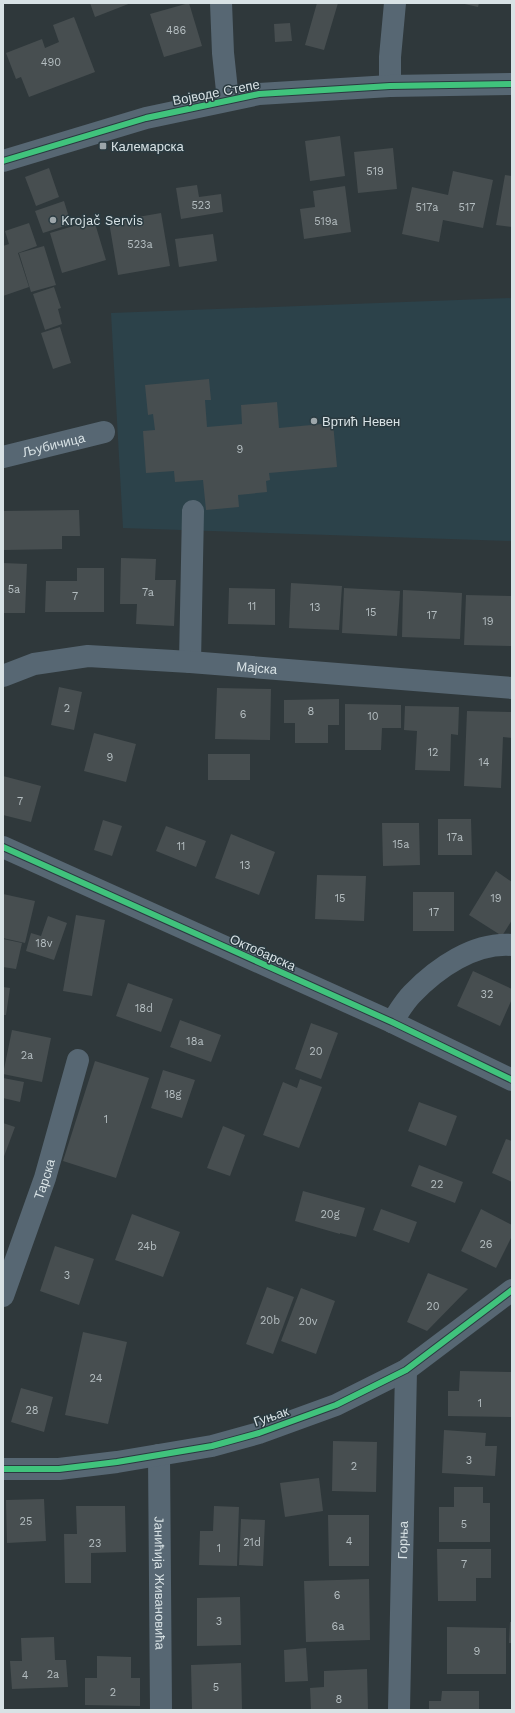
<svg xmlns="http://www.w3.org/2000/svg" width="515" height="1713" viewBox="0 0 515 1713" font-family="'Work Sans',sans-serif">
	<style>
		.built { fill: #2c424a }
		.building { fill: #474e50 }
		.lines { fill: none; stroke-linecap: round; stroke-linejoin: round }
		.minor { stroke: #576773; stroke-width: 22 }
		.cycleway-casing { stroke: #2a3a40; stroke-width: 8 }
		.cycleway { stroke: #40c37c; stroke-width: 6 }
		.poi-dot { fill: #9da6aa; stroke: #2a3a40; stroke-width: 1.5 }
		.labels { text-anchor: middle; stroke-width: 3; stroke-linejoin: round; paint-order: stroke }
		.number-label { font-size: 11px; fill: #b4bdc0 }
		.street-label { font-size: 13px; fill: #d8e2e5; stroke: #2a3a40 }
		.poi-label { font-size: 13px; fill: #d8e2e5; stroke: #2a3a40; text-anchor: start }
	</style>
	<rect width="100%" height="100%" fill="#2f383b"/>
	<path class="built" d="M512,298v243l-389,-13 -12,-215z"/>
	<path class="building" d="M90,3h41l-36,14z
		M189,3l13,43 -38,11 -14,-43z
		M317,3h21l-14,47 -19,-5z
		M460,3h19l-1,4z
		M74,17l21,55 -66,25 -8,-20 -5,2 -10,-26 36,-14 3,9 14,-6 -6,-17z
		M290,23l2,18 -17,1 -1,-18z
		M340,136l5,40 -35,5 -5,-40z
		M393,148l4,41 -39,4 -4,-41z
		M49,168l10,29 -23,9 -11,-29z
		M453,171l40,9 -10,48 -40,-8 -4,22 -37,-8 10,-47 36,8z
		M505,175l7,1v51l-16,-2z
		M197,185l2,12 22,-3 2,18 -42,7 -5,-31z
		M345,186l6,46 -47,7 -4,-30 15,-2 -2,-16z
		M64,201l7,23 -28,9 -8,-22z
		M161,213l9,53 -52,9 -9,-53z
		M94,220l12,40 -44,13 -12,-40z
		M29,223l8,23 -19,7 11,34 -26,9v-50l6,-2 -4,-13z
		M213,234l4,27 -38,6 -4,-28z
		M44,246l12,39 -25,7 -12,-39z
		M54,287l7,21 -3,1 4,15 -17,6 -12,-36z
		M60,327l11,36 -18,6 -12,-36z
		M209,379l2,21h-6l2,27 35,-3 -1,-19 36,-3 2,26 54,-5 4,44 -68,6 1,7 -4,1 1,11 -29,3 1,12 -33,3 -3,-30 -28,2 -1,-11 -28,2 -3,-42 12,-1 -2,-16 -5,1 -3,-30z
		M79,510l1,26h-18v13l-58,1v-39z
		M121,558l35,1 -1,21h21l-2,46 -38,-2 1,-20h-17z
		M3,563l24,1 -2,49h-22z
		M77,568h27v44h-59l1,-31h31z
		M291,583l51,3 -3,44 -50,-2z
		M229,588l46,1v36l-47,-1z
		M344,588l56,3 -3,45 -55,-3z
		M403,590l59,3 -2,46 -58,-2z
		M466,595l46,1v50l-48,-1z
		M59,687l23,5 -8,38 -23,-5z
		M217,688l54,1 -1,51 -55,-1z
		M339,699v26h-11v18h-33v-20h-11v-23z
		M345,704l56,1v23h-19l-1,22h-36z
		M405,706l54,1 -1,28 -7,-1 -1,37 -35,-1 2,-39 -13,-1z
		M467,711l45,1v26l-9,-1 -2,51 -37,-2z
		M94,733l42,11 -10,38 -42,-11z
		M208,754h42v26h-42z
		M3,776l38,10 -10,36 -28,-7z
		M438,819h33l1,36h-34z
		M103,820l19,6 -10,30 -18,-6z
		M382,823h37l1,42 -37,1z
		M166,826l40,15 -10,26 -40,-16z
		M231,834l44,18 -16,43 -44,-17z
		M496,871l16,11v38l-10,16 -33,-21z
		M317,875l49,1 -2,45 -49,-2z
		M413,892h41v39h-41z
		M3,894l32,7 -10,42 -22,-5z
		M76,915l29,5 -13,76 -29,-5z
		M48,916l19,7 -13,37 -28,-9 5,-18 10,3z
		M3,939l19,4 -6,26 -13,-2z
		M473,971l39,18v10l-12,27 -43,-20z
		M128,983l45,16 -12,33 -45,-16z
		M3,987l7,1 -4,27h-3z
		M180,1020l41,15 -10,27 -41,-15z
		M311,1023l27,10 -17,46 -26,-10z
		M12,1030l39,8 -9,44 -39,-8z
		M95,1061l54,17 -33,100 -53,-17z
		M163,1070l32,10 -13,38 -31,-10z
		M3,1078l21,4 -4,20 -17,-4z
		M300,1079l22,8 -23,61 -36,-13 20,-53 14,6z
		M419,1102l38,14 -11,30 -38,-15z
		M3,1123l12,4 -12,32z
		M223,1126l22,9 -15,41 -23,-8z
		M506,1139l6,2v41l-20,-9z
		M419,1165l44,17 -8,21 -44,-17z
		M303,1191l62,17 -9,29 -16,-4v1l-45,-13z
		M381,1209l36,13 -8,21 -36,-13z
		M481,1209l31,16v11l-16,32 -35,-17z
		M132,1214l48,18 -17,45 -48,-17z
		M55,1246l39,13 -15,46 -39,-14z
		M428,1273l40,16 -41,42 -20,-9z
		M267,1287l27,10 -21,57 -27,-10z
		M301,1288l34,13 -19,53 -35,-13z
		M83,1332l44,10 -19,82 -43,-9z
		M460,1371l52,1v45l-64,-1v-25h11z
		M21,1388l32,9 -9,35 -33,-10z
		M444,1430l42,3 -1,13h12l-2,30 -53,-3z
		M333,1441l44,1 -1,50 -44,-1z
		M319,1478l4,33 -38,6 -5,-34z
		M454,1487h29v16h7v39h-51v-35h15z
		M44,1499l2,42 -39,2 -1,-43z
		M76,1506h49l1,46 -35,1v30h-26l-1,-49h13z
		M214,1506l25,1 -2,59 -38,-1 1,-34h13z
		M328,1515h41v51h-40z
		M241,1519l24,1 -2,46 -24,-1z
		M437,1549h54v29h-15v23h-38z
		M369,1579l1,61 -64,2 -2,-61z
		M240,1597l1,48 -44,1v-48z
		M510,1622h2v21h-3z
		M447,1627l59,1v46h-59z
		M54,1637l1,23h11l2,27 -56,2 -2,-28h12l-1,-23z
		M306,1648l2,33 -23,1 -1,-32z
		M97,1656l34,1v21h9v28l-55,-1v-27h12z
		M241,1663l1,46 -50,1 -1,-45z
		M367,1669l1,41h-57l-1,-22 14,-1v-16z
		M442,1691h37v19h-50v-9h12z"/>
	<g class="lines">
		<g class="minor">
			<path d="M221,3l2,50 5,47"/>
			<path d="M390,86v-29l5,-54"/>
			<path d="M3,161l143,-43 113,-24 131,-8 122,-2"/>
			<path id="s1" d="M3,457l101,-25"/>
			<path d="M190,662l3,-151"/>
			<path id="s2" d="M3,676l31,-12 54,-8 102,6 322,26"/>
			<path d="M3,847l389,175 120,58"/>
			<path d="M392,1022c6,-9 12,-20 20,-28 25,-26 62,-52 100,-49"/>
			<path id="s3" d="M3,1296l42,-118 33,-118"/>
			<path id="s4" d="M159,1455l2,255"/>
			<path d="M3,1469h56l58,-7 95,-16 47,-13 77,-28 70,-35 106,-80"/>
			<path id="s5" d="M399,1710l7,-340"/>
		</g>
		<defs>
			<path id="cycleway" d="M3,161l143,-43 113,-24 131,-8 122,-2
				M3,847l389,175 120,58
				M3,1469h56l58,-7 95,-16 47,-13 77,-28 70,-35 106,-80"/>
		</defs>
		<use href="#cycleway" class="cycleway-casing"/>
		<use href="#cycleway" class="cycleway"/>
	</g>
	<g class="poi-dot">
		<rect x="99" y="142" width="8" height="8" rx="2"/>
		<circle cx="53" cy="220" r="4"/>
		<circle cx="314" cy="421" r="4"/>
	</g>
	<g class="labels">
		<g class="number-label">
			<text x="176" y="34">486</text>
			<text x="51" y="66">490</text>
			<text x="375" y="175">519</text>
			<text x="201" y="209">523</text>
			<text x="427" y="211">517a</text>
			<text x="467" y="211">517</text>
			<text x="326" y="225">519a</text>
			<text x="140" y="248">523a</text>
			<text x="240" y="453">9</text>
			<text x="14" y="593">5a</text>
			<text x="148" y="596">7a</text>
			<text x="75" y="600">7</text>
			<text x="252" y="610">11</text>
			<text x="315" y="611">13</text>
			<text x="371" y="616">15</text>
			<text x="432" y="619">17</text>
			<text x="488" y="625">19</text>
			<text x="67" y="712">2</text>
			<text x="311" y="715">8</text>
			<text x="243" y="718">6</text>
			<text x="373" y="720">10</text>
			<text x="433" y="756">12</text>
			<text x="110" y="761">9</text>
			<text x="484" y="766">14</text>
			<text x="20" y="805">7</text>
			<text x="455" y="841">17a</text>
			<text x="401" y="848">15a</text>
			<text x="181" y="850">11</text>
			<text x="245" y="869">13</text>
			<text x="340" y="902">15</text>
			<text x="496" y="902">19</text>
			<text x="434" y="916">17</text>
			<text x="44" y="947">18v</text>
			<text x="487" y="998">32</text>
			<text x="144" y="1012">18d</text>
			<text x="195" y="1045">18a</text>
			<text x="316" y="1055">20</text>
			<text x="27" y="1059">2a</text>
			<text x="173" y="1098">18g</text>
			<text x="106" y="1123">1</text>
			<text x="437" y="1188">22</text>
			<text x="330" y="1218">20g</text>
			<text x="486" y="1248">26</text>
			<text x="147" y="1250">24b</text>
			<text x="67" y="1279">3</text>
			<text x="433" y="1310">20</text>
			<text x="270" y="1324">20b</text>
			<text x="308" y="1325">20v</text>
			<text x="96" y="1382">24</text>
			<text x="480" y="1407">1</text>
			<text x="32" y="1414">28</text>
			<text x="469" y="1464">3</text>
			<text x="354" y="1470">2</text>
			<text x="26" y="1525">25</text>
			<text x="464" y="1528">5</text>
			<text x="349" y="1545">4</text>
			<text x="252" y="1546">21d</text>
			<text x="95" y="1547">23</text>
			<text x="219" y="1552">1</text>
			<text x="464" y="1568">7</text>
			<text x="337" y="1599">6</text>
			<text x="219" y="1625">3</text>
			<text x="338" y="1630">6a</text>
			<text x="477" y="1655">9</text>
			<text x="53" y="1678">2a</text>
			<text x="25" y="1679">4</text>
			<text x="216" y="1691">5</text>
			<text x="113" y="1696">2</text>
			<text x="339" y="1703">8</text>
		</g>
		<g class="street-label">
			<text transform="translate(216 92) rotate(-11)" y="5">Војводе Степе</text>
			<text dy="5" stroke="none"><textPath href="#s1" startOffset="52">Љубичица</textPath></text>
			<text dy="5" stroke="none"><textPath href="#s2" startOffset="257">Мајска</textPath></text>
			<text transform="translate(263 952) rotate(24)" y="5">Октобарска</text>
			<text dy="5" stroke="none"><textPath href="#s3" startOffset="124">Тарска</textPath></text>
			<text transform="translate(271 1416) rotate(-19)" y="5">Гуњак</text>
			<text dy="5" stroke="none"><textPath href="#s5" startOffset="170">Горња</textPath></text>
			<text dy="5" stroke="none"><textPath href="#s4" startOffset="128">Јанићија Живановића</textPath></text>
		</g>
		<g class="poi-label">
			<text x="111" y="151">Калемарска</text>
			<text x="61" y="225">Krojač Servis</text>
			<text x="322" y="426">Вртић Невен</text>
		</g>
	</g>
	<rect width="515" height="1713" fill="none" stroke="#d8e2e5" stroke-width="8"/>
</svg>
